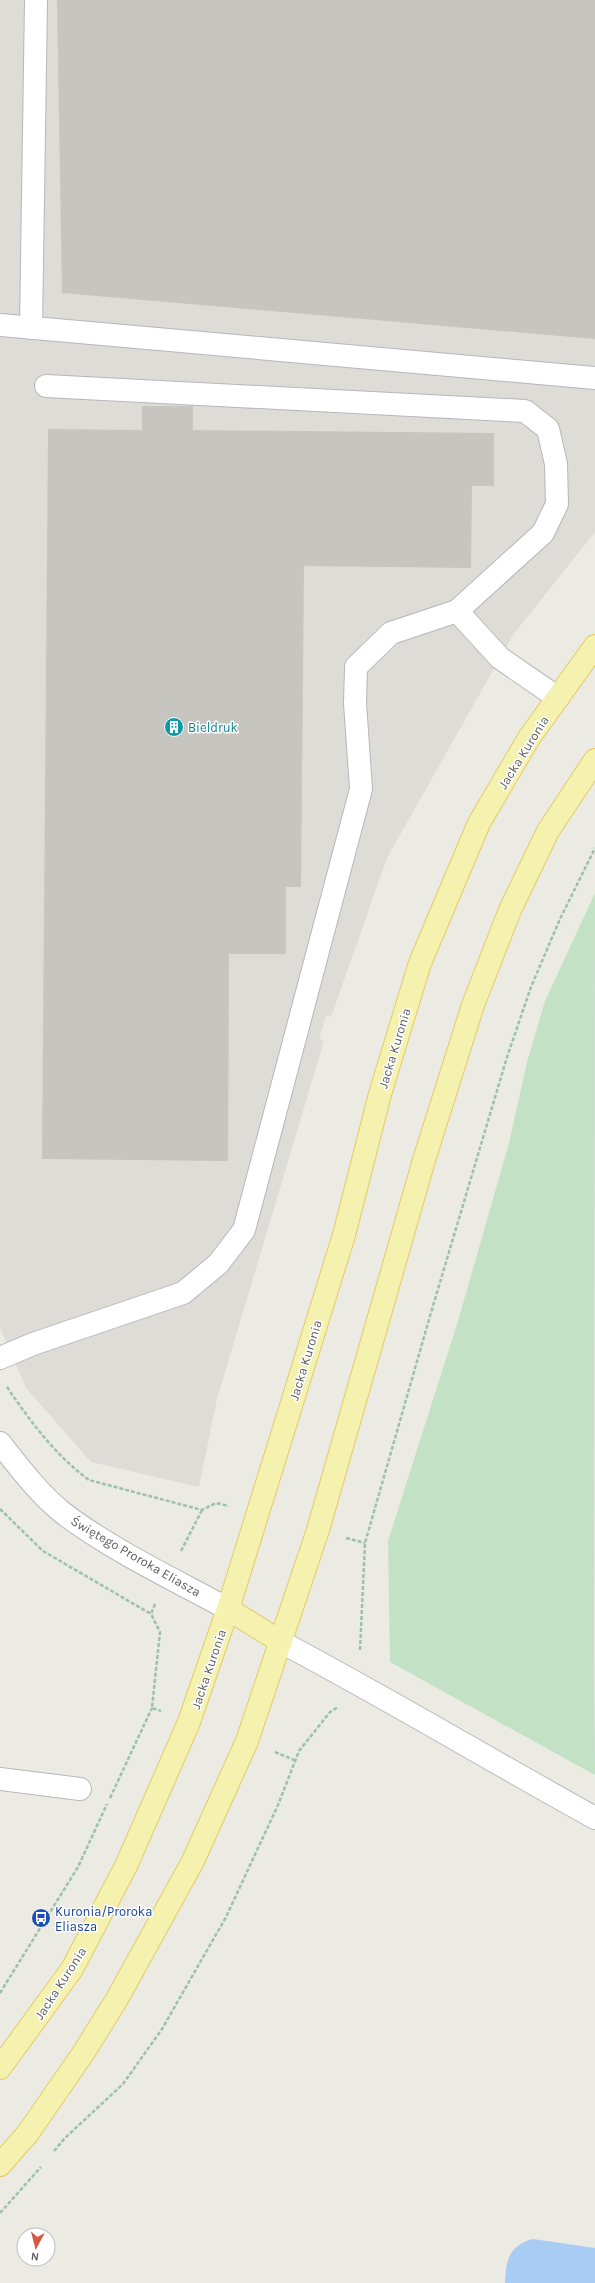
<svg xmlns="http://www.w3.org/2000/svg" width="595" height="2283" viewBox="0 0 595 2283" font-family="Karla,sans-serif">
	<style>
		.industrial { fill: #dddcd7 }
		.green { fill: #c2e1c5 }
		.water { fill: #a9ccf5 }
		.building { fill: #c7c5bf }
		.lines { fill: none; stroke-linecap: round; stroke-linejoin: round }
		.minor-casing { stroke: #b5b7bb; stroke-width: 24 }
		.major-casing { stroke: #e1cb67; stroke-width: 24 }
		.path { stroke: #9cc1aa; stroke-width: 2.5; stroke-dasharray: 4 2; stroke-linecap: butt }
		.minor { stroke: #fff; stroke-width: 22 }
		.major { stroke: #f5f1ae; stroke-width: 22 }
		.labels { text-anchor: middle; stroke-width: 3; stroke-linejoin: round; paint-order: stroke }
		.culture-label { font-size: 13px; fill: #0d838f; stroke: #fff; text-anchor: start }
		.street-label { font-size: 13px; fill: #5b5d61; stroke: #fff }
		.transit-label { font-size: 13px; fill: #164399; stroke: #fff; text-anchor: start }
	</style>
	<rect width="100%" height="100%" fill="#ecebe3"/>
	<path class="industrial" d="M0,0h595v532l-82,103 -126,223 -56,159 -5,-1 -7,23 5,2 -107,358 -18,88 -108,-25 -65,-74 -26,-60z"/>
	<path class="green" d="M595,893l-1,757 1,125 -205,-113 -2,-121 70,-220 51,-178 18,-81 18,-61z"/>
	<path class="water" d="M533,2239l62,9v35h-90c1,-23 4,-38 28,-44z"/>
	<path class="building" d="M57,0h538v339l-533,-46z
		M142,406h51v24l301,3v53h-22l-1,82 -167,-2 -3,321h-15v67h-57l-1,207 -186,-2 6,-730 94,1z"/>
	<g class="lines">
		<defs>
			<path id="minor" d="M0,325l595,53
				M31,328l5,-328
				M457,611l43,47 58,40
				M0,1358l33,-14 150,-51 35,-29 26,-34 117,-441 -6,-86 1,-36 35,-34 66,-22 86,-78 14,-29 -1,-40 -8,-35 -23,-18 -479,-25
				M0,1443c19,24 39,51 63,70 47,36 112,67 165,96
				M281,1642c106,56 209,118 314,176
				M0,1779l80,10"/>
			<path id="major" d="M228,1609l53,33
				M0,2068l72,-99 54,-103 63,-144 39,-113 116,-374 36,-141 40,-131 59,-140 50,-85 66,-92
				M0,2165l28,-32 56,-81 33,-53 76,-138 54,-120 71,-211 106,-370 49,-155 37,-95 38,-79 47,-71"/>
		</defs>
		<use href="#minor" class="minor-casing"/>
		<use href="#major" class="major-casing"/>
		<path class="path" d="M7,1387c23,34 49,69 82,93l113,30 14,-7 13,3
			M0,1509l43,42 108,63
			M346,1538l19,5
			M181,1551l21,-41
			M155,1604l-4,10 9,18 -8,76 9,3
			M360,1650l5,-107 65,-227 77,-259 24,-70 29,-68 35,-71
			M275,1752l19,8
			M110,1798l42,-90
			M0,1993l78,-126 29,-63
			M54,2151l11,-13 58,-54 39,-55 64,-112 52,-112 21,-54 31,-39 8,-5
			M0,2213l41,-46"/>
		<use href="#minor" class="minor"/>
		<use href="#major" class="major"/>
	</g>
	<defs>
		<symbol id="building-disc" viewBox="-11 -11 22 22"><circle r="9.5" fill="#0f9aa8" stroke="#fff"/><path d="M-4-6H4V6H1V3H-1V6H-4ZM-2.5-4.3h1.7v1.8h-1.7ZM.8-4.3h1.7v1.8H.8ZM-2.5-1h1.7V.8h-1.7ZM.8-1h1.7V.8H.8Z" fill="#fff"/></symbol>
		<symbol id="bus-disc" viewBox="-11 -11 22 22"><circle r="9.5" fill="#1a4fb4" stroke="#fff"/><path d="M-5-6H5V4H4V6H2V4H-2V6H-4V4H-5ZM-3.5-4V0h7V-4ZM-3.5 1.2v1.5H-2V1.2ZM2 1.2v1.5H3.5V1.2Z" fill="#fff"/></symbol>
	</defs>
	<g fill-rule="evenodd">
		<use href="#building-disc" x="163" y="716" width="22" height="22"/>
		<use href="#bus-disc" x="30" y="1907" width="22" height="22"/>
	</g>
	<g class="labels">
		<g class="culture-label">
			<text x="188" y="732">Bieldruk</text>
		</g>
		<g class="street-label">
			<text transform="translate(523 752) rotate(-58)" y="5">Jacka Kuronia</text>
			<text transform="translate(394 1048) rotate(-73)" y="5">Jacka Kuronia</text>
			<text transform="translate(305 1360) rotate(-73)" y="5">Jacka Kuronia</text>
			<text transform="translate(136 1556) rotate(30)" y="5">Świętego Proroka Eliasza</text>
			<text transform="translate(208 1669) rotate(-71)" y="5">Jacka Kuronia</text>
			<text transform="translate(60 1983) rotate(-57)" y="5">Jacka Kuronia</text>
		</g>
		<g class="transit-label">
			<text x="55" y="1916">Kuronia/Proroka<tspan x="55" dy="15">Eliasza</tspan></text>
		</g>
	</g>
	<g transform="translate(36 2247) rotate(187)"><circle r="19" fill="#ffffff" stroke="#bdbec0"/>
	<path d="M0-3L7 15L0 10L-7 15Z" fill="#d55b3f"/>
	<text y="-6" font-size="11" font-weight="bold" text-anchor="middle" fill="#5b5d61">N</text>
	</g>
</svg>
